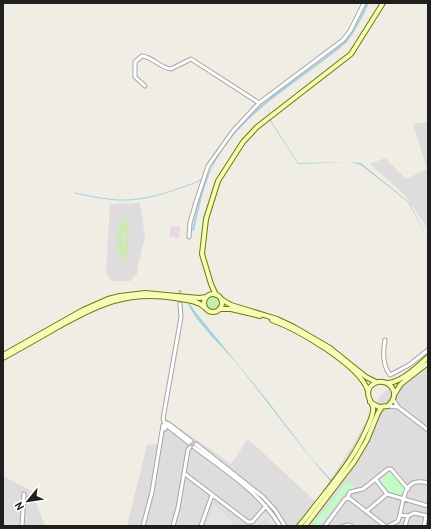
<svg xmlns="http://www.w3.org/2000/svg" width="431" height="529" viewBox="0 0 431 529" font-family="'PT Sans',sans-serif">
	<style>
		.residential { fill: #dedcdc }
		.industrial { fill: #ead7e6 }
		.grass { fill: #c8ecaa }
		.park { fill: #c1fcc8 }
		.parking { fill: #e3e3e3 }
		.water { fill: #a4d0e0 }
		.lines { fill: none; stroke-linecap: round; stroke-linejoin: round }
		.stream { stroke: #a4d0e0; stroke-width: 1 }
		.street-tunnel { stroke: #c6c4bd; stroke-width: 3; stroke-dasharray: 3 1.5; stroke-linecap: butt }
		.street-casing { stroke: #a6a6a6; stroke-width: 5 }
		.secondary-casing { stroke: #6b7c01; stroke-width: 6 }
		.street { stroke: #fff; stroke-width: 3 }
		.secondary { stroke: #f6fcb8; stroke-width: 4 }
	</style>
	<rect width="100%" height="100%" fill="#f0ede5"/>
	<path class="residential" d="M428,122v107l-23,-34 -35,-31 15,-6 21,21 21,-10 -14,-45z
		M140,203l5,34 -7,27 -1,10 -7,7h-19l-5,-8 4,-69z
		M428,356v170h-301l20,-81 10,-1 10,-25 64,45 17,-25 68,63 33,-51 32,-56z
		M3,476l29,15 13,35h-42z"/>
	<path class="industrial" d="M171,226l9,1 -1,11 -10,-1z"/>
	<path class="grass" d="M124,214c7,15 6,29 1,45l-2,-2v-11l3,-2c0,-9 1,-20 -3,-29z
		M122,217l3,14 -1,4 -2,-1 -2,1 3,9 -2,10 3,6 -2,2c-6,-15 -6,-30 0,-45z
		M206 303a7 7 0 1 1 14 0a7 7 0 1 1-14 0Z"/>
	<path class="park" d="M390,472l15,16 -2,8 -13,-3 -10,-13z
		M350,482l6,6 -9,3 -28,35h-7l33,-42z"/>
	<path class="parking" d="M214,504l19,17 -4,5h-23z
		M267,511l10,15h-6l-6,-8 -9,8h-7l3,-1 11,-13 2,2z"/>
	<path class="water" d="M367,3h2c-6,14 -13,27 -22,39 -47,41 -113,72 -138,133 -7,18 -11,37 -15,56l-2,-1c5,-22 10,-45 20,-64 10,-20 30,-43 46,-58 27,-24 60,-43 87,-67l8,-10z
		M268,106l2,13 28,44 53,-1 10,1 48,39 19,37 -20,-37 -47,-37 -10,-3 -53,2 -29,-45z
		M188,304h2l7,10 70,86 44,58 23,25 -1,1c-34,-38 -63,-79 -95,-119 -15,-18 -40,-40 -50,-61z"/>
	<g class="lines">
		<path class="stream" d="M75,193c11,2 22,5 34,6 31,5 64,-8 93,-19"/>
		<path class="street-tunnel" d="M180,290v14"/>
		<defs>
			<path id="street" d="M145,86l-10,-9v-15l7,-6c11,1 18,12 29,13l20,-10 68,44
				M189,237l1,-14 6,-21 12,-36 25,-35 26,-28 84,-63 7,-9 14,-28
				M385,340c-2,11 -3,25 5,35l19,-10 19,-15
				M388,406l10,1 -5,-8
				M398,407l30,23
				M165,424l2,-1 2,1 22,17
				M165,424l24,19
				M165,429v-5l-2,-5 18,-102 -1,-13
				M196,444l67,53 12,13 10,16
				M194,447c31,24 66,45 86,79
				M185,474l63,48h4l14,-16
				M376,480l11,14 41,12
				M347,498l3,-6 13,-3 25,-20h3l17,20
				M367,511l20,-17
				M400,515c4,-18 4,-39 28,-32
				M22,526l2,-32
				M143,526l9,-34 11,-67 2,-1
				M173,526l5,-18 10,-58 2,-3
				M201,526l11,-31
				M325,526l20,-27 4,-1 36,28
				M343,526l5,-1 3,1
				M389,526l9,-5 2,-6 8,1 6,-3 14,3
				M405,526l3,-10
				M424,526l2,-10"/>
			<path id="secondary" d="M204 303a9 9 0 1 1 18 0a9 9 0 1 1-18 0Z
				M216,295l-5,-11 -9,-30 4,-35 12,-38 25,-39 14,-15 94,-73 32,-51
				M221,299l10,6 46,14 17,8 36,21 36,29 10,5
				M220,309h11l29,7
				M272,320c25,9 88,45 96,71
				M3,355l80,-45 25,-11 12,-3 25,-3 54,5 7,-1
				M3,358c18,-10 36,-20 53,-30 41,-23 71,-38 119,-30 10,2 22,2 29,9
				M387,383c14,0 31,-17 41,-26
				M394,395l7,-11 27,-21
				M299,526c8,-9 15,-19 23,-29 20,-25 37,-47 49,-78 1,-4 3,-8 2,-12 -2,-7 -8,-12 -3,-20 7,-9 21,-6 24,5 1,6 -2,10 -6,14l-9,1 -9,-5
				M305,526l49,-64 13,-22 11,-27 4,-6"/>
		</defs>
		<use href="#street" class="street-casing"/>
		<use href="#secondary" class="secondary-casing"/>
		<use href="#street" class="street"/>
		<use href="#secondary" class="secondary"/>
	</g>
	<rect width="431" height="529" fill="none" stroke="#1f1f1f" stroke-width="8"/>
	<g transform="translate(28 501) rotate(240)" stroke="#ffffff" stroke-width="3" paint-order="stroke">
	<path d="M0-3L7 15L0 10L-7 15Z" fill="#1f1f1f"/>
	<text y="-6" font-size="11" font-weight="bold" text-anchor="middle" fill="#1f1f1f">N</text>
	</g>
</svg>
